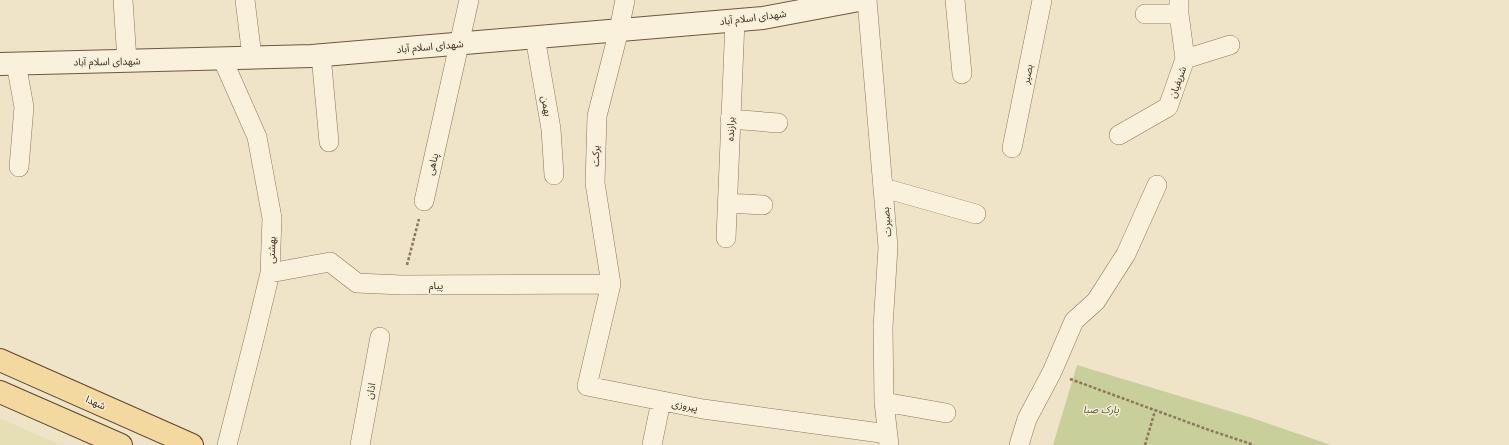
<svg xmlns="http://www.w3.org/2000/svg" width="1509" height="445" viewBox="0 0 1509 445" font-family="Lora,'Noto Sans Arabic',serif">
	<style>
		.farmland { fill: #e6deb5 }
		.green { fill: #c9cf9b }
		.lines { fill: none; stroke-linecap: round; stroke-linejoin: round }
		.street-casing { stroke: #8d765c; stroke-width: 20 }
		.secondary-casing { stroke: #6f573f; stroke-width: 24 }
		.primary-casing { stroke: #5b4430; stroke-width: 24 }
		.path { stroke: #8d765c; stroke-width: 2.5; stroke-dasharray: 3 2; stroke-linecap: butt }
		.street { stroke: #faf1dc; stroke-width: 19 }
		.secondary { stroke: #faf1dc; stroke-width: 22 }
		.primary { stroke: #f3d9a0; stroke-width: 22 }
		.labels { text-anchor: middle; stroke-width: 3; stroke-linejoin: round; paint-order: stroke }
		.street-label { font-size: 10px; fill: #3d2e20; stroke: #f7eed8 }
		.park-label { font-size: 10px; font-style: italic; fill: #4d5a26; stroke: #f7eed8 }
	</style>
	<rect width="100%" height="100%" fill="#f0e4c8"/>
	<path class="farmland" d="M0,418l60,27h-60z"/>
	<path class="green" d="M1077,365l175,53 79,27h-278z"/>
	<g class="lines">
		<defs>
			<path id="street" d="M123,0l4,61
				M245,0l7,57
				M625,0l-6,30 -22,86 -2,67 16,101 -24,102 116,23 185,25
				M867,0l21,247 -5,80 1,75 5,43
				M955,0l7,74
				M1145,14h34
				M535,37l16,92 3,46
				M321,55l8,87
				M222,58l35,79 15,81 -2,55 -15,62 -28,110
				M1185,59l45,-14
				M16,63l8,44 -5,60
				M730,119l48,4
				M1119,135l49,-28 17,-48 -6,-45v-14
				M1012,148l30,-148
				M884,188l92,26
				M424,201l45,-201
				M727,203l36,2
				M726,238l9,-217
				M270,273l60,-11 27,21 45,2 209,-1
				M884,402l62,11
				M360,445l20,-108
				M652,445l9,-44
				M1019,445l8,-26 25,-47 22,-51 22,-20 30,-47 31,-69"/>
			<path id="secondary" d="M0,64l312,-8 451,-38 96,-18"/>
			<path id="primary" d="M0,360l192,85
				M0,392l121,53"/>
		</defs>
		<use href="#street" class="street-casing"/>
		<use href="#secondary" class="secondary-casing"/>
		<use href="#primary" class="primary-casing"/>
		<path class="path" d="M407,265l12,-46
			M1070,379l139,51 45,15
			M1145,445l10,-34"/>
		<use href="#street" class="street"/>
		<use href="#secondary" class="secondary"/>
		<use href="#primary" class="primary"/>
	</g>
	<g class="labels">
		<g class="street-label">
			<text transform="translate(753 17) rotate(-7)" y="4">شهدای اسلام آباد</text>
			<text transform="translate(430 46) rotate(-5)" y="4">شهدای اسلام آباد</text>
			<text transform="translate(107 61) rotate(-1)" y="4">شهدای اسلام آباد</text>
			<text transform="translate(1027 74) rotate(-79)" y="4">بصیر</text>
			<text transform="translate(1177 82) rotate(-70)" y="4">شریفیان</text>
			<text transform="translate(547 106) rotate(80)" y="4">بهمن</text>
			<text transform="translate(730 129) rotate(-88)" y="4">برازنده</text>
			<text transform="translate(595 156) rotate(-88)" y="4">برکت</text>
			<text transform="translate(432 164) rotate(-77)" y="4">پناهی</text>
			<text transform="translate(886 222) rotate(-95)" y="4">بصیرت</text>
			<text transform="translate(271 250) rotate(-88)" y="4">بهشتی</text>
			<text x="436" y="289">پیام</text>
			<text transform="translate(370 391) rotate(-79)" y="4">اذان</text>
			<text transform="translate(96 402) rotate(24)" y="4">شهدا</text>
			<text transform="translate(685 405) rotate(11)" y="4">پیروزی</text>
		</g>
		<g class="park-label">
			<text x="1101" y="413">پارک صبا</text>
		</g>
	</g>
</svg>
